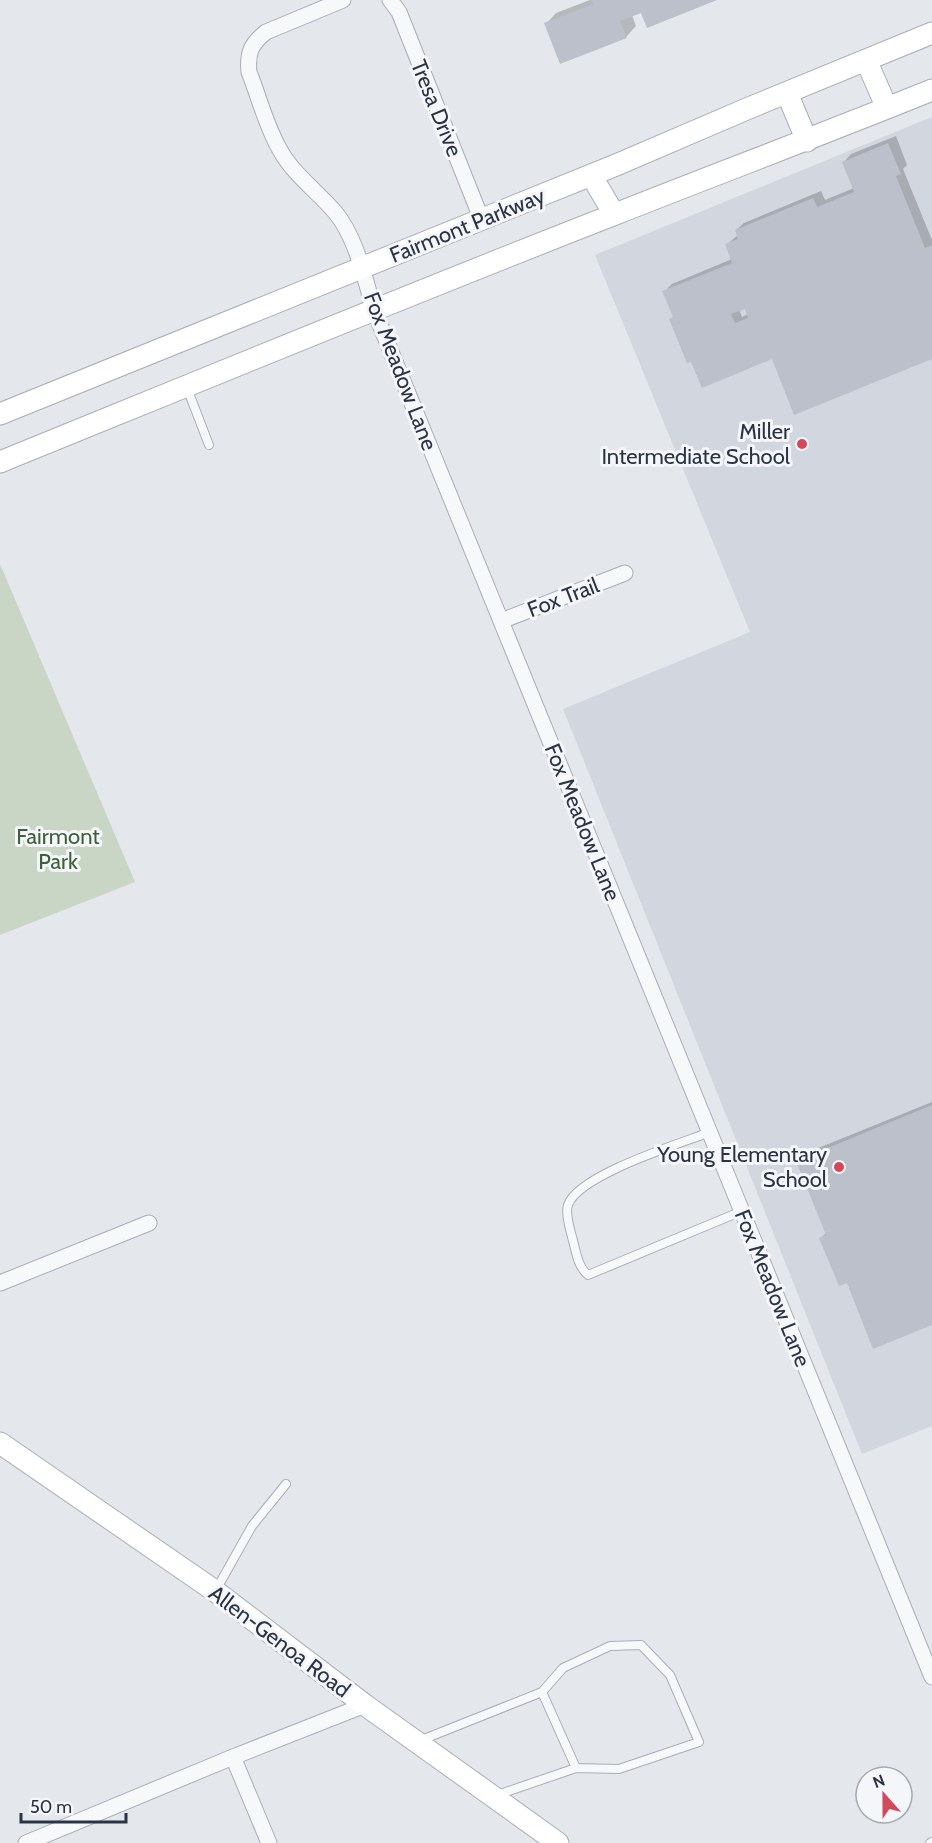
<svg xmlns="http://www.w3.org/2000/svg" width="932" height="1843" viewBox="0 0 932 1843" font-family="Cabin,sans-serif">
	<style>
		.built { fill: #d2d6de }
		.green { fill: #c9d6c5 }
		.shadow { fill: #0003; fill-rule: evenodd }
		.building { fill: #bbc0ca; fill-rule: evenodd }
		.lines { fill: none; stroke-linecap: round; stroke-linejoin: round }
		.service-casing { stroke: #a9aeb7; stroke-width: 10 }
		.minor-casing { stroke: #a9aeb7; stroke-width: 17 }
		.secondary-casing { stroke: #a9aeb7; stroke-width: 23 }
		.service { stroke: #f7f8fa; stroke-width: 8 }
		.minor { stroke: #f7f8fa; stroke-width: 15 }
		.secondary { stroke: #fff; stroke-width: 21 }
		.poi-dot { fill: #d1495b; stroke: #f4f6f9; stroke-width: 2 }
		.labels { text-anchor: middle; stroke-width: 6; stroke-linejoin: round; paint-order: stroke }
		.street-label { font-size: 22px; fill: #2b3445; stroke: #f4f6f9 }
		.poi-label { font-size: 22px; fill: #2b3445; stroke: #f4f6f9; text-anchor: end }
		.park-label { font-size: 22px; fill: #3f6138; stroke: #f4f6f9 }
	</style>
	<rect width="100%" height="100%" fill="#e4e7ec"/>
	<path class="built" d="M932,117v1309l-70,28 -299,-745 187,-77 -155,-377z"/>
	<path class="green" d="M0,564l135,318 -135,53z"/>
	<path class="shadow" d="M590,0h124l-72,11 -10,4 4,11 -10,11 -80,-13 10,-11z
		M896,136l11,29 -4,4 29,71v117h-160l-101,-38 3,-3 -10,-24 8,-8 60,-25 -6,-14 12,-10 -2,-5 8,-7 77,-32 4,9 29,-12 -10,-26 7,-8zM745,307l3,7 -6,3 -3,-8z
		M932,1102v222l-85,-43 -26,-43 6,-6 -29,-71 8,-8z"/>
	<path class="building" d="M592,0h125l-70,28 -6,-15 -21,8 7,17 -67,26 -16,-41 49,-19z
		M888,143l13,31 -5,2 29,72 7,-3v114l-138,56 -22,-56 -70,29 -11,-26 -4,1 -18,-44 4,-2 -11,-26 70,-28 -7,-19 13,-5 -3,-9 78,-32 4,9 37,-15 -12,-30zM745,309l3,9 -13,5 -4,-9z
		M932,1105v220l-59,24 -26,-66 -8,3 -20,-48 7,-3 -30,-74z"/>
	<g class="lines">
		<defs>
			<path id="service" d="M187,388l22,57
				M710,1132c-31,12 -132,43 -142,73 -3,9 2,24 4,32 4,13 5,29 16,38l154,-64
				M216,1590l36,-64 34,-42
				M542,1692l34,76
				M419,1741l123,-49 21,-24 47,-22 31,-1 29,30 29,67 -80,27 -43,-1 -79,27
				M930,1843l2,-1"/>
			<path id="minor" d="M343,0l-77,32c-15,12 -19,21 -17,40 10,25 17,54 31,78 13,24 37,41 55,62 21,25 30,67 39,98l558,1367
				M390,0l9,12 82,206
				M501,621l124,-48
				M0,1283l149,-60
				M233,1757l36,86
				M26,1843l207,-86 132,-52"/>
			<path id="secondary" d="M866,60l21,48
				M787,93l20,48
				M591,175l23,39
				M0,414l616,-249 133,-57 183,-75
				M0,462c204,-83 408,-167 613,-247 106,-42 213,-82 319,-125
				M0,1443l215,148 150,114 193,138"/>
		</defs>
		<use href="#service" class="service-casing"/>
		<use href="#minor" class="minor-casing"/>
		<use href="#secondary" class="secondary-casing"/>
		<use href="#service" class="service"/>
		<use href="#minor" class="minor"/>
		<use href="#secondary" class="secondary"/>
	</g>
	<g class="poi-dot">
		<circle cx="802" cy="444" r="6"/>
		<circle cx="839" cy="1167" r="6"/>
	</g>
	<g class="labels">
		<g class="street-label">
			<text transform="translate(437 108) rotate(68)" y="8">Tresa Drive</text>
			<text transform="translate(467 225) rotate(-22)" y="8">Fairmont Parkway</text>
			<text transform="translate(401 371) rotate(69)" y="8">Fox Meadow Lane</text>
			<text transform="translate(563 597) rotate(-21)" y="8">Fox Trail</text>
			<text transform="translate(583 822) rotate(68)" y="8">Fox Meadow Lane</text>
			<text transform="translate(773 1288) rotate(68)" y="8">Fox Meadow Lane</text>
			<text transform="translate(280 1641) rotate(37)" y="8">Allen-Genoa Road</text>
		</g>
		<g class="poi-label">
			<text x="790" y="439">Miller<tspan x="790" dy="25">Intermediate School</tspan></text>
			<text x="827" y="1162">Young Elementary<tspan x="827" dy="25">School</tspan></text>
		</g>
		<g class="park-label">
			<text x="58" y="844">Fairmont<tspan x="58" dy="25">Park</tspan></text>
		</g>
	</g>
	<g transform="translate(884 1795) rotate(339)"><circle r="28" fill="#f4f6f9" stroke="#a4a8b1" stroke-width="1.5"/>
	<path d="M0-4.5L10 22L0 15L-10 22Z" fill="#d1495b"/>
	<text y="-9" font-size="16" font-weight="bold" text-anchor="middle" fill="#2b3445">N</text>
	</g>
	<path d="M21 1813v9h105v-9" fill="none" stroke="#2b3445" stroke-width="3"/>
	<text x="30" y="1813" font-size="18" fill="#2b3445" stroke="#f4f6f9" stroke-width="4.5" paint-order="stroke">50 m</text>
</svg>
